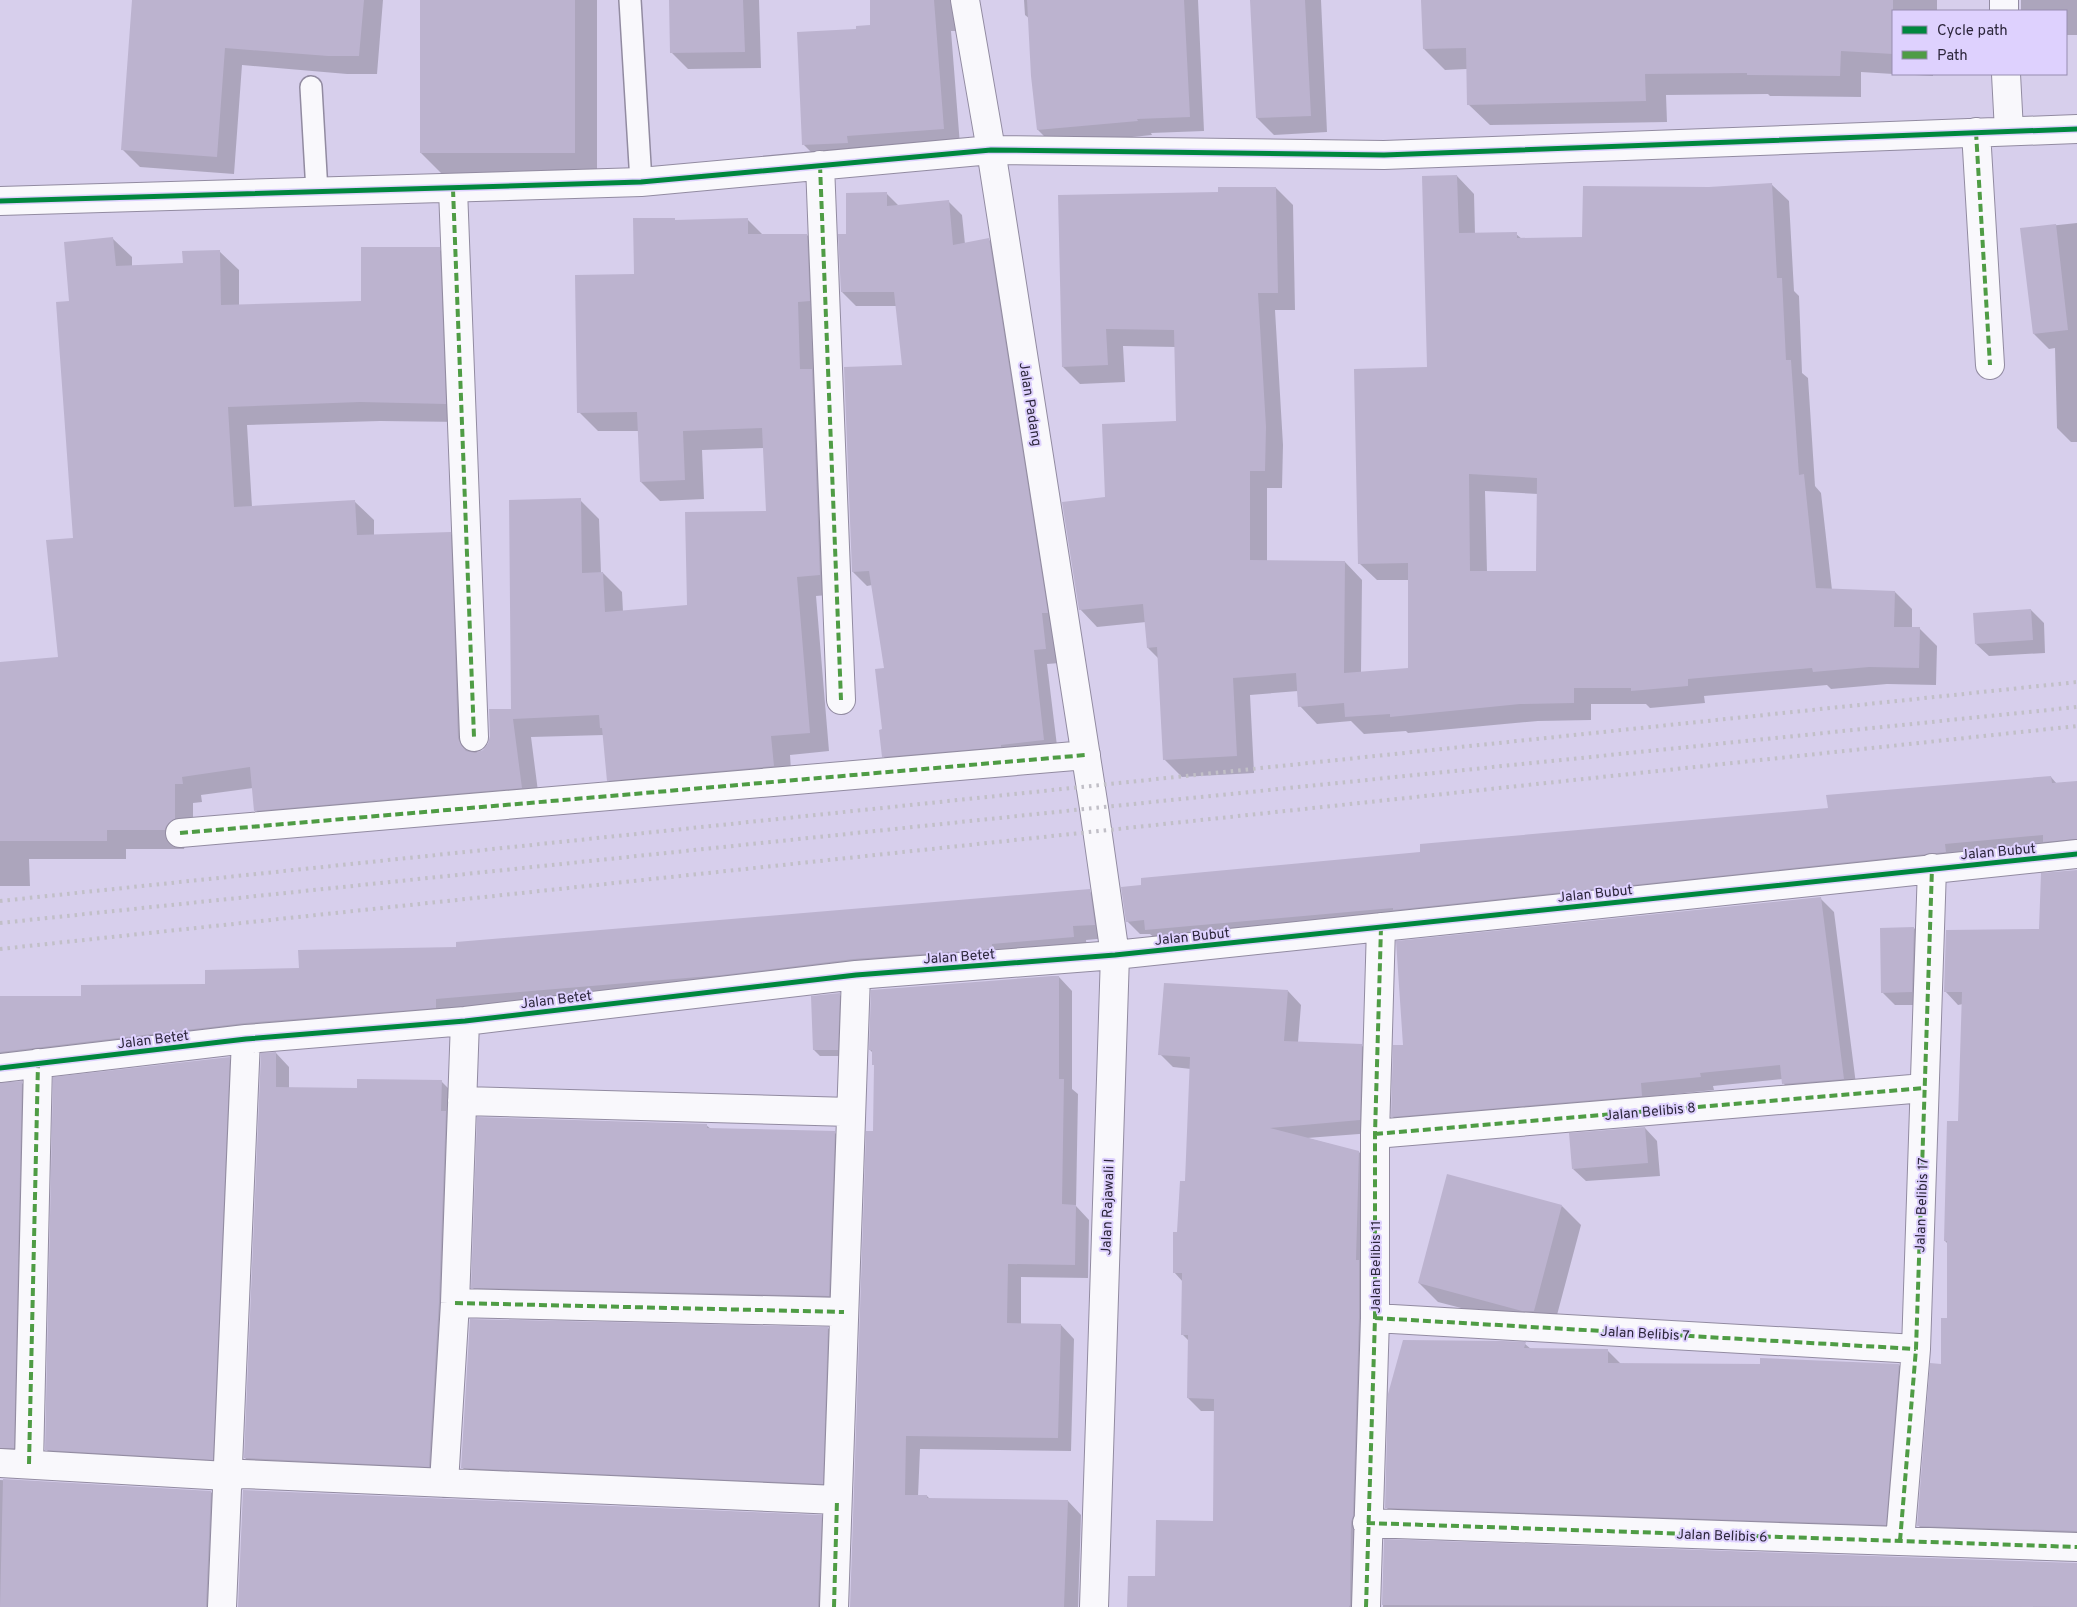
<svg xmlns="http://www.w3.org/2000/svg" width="2077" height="1607" viewBox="0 0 2077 1607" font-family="Overpass,sans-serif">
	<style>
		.shadow { fill: #0003; fill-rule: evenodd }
		.building { fill: #bcb3cf; fill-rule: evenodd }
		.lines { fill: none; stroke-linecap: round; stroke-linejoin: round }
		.lane-casing { stroke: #928ba1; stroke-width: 24 }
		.street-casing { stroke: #928ba1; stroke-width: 30 }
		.lane { stroke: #f9f8fc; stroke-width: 21 }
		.street { stroke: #f9f8fc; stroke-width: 28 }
		.rail { stroke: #c1bfc7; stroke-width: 4; stroke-dasharray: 2.5 5; stroke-linecap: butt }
		.quiet { stroke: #4f9c45; stroke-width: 4; stroke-dasharray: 8 4; stroke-linecap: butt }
		.cycleway-casing { stroke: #ded1fe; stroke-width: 8 }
		.cycleway { stroke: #00873e; stroke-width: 5 }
		.labels { text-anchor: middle; stroke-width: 4; stroke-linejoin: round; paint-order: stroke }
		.street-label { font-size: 14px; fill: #2c263b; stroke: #ded1fe }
	</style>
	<rect width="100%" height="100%" fill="#d7cfec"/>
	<path class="shadow" d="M184,0h199l-6,74h-30l-105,-9 -8,109 -94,-7 -18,-18z
		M421,0h176v176h-153l-23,-23z
		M670,0h89l2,68 -73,1 -17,-17z
		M871,0h88l-1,31h-7l9,114 -140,16 -16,-16 54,-115 13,-4z
		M1024,0h174l6,131 -53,2 1,2 -99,10 -15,-15 -5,-54 -3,-57 -5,-4z
		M1251,0h70l6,132 -53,3 -17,-17z
		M1422,0h515v11h-44v63l-32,-2v25l-91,-1 -2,-2 -102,1 1,27 -177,3 -22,-21 -1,-35 -22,1 -21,-21z
		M2021,0h56v35h-11v-24h-45z
		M1896,74h37v2z
		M1457,176l17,18 1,40h41l6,5 62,-1 125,-50 62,-4 18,17 5,90 5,5 3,77 6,5 7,108 6,7 11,97 63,2 17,17v19h7l18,18 -1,39 -49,-1 -56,5 -4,-4 -123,11 1,7 -55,5 -4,-4h-55v16l-53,1 -130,12 -2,-2 -42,3 -13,-13 -34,3 -17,-18 -2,-15 -48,4 4,78 -72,4 -18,-18 -5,-100 -11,-11 -2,-26 -49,5 -17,-18 26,-110 71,-77 -1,-75 -53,-1 2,36 -45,2 -17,-17 156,-174 57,-5 17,17 2,105h-20l8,135 -1,43h-15v74h78l17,18 -1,93 48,-4v-89h-32l-18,-17 69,-194zM1485,491l53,3v78h-51z
		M887,194l12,12 49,-5 14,14 3,29 24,-4 14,14 57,409 -13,1 11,90 -161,16 -14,-14 2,-86 -13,-85 -5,1 -14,-14 51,-206 -7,-60h-41l-14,-14 6,-57z
		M674,219l2,2 71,-2 16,16h44l19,19 13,340 -23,2 13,155 -39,4 2,30 -164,14 -20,-19 -4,-45 -73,2 9,70 -265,23 -19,-20 -3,-22 -52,7 1,7 -9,1v35l-8,7 -1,4h-58v10h-97l1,27h-30v-223l60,-5 14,-119 -3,-237 41,-64 20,19v9l52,-2 35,-13 20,19v36l123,-4 77,-53 19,19 6,154 -84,-1 -133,4 5,82 102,-6 20,19v16l76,-3 19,19 8,201 6,-2 29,-41 68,-210 19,19 2,54h2l19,19 1,20 65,-6 79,-94 -3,-64 -62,2 2,49 -44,2 -19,-19 -2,-51h-41l-19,-19 56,-137z
		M2077,223v219h-6l-14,-14 -2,-80 -6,1 -15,-15 -13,-105z
		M2031,610l13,13 1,30 -56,3 -13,-12z
		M2051,777l6,7 20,-2v70l-917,91 -10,-9h-10l-13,-13 295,-68 407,-44z
		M2077,871v672l-146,-4 -13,-14 30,-206v-75l-3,-3 14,-118 4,-119 -5,1 -13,-14 95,-61z
		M1089,891l14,13 5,34 -22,2 1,10 -1087,125v-78h82l125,-12 93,-16 158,-20z
		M1820,898l14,14 23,180 -60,5 -13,-13 -1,-5 -70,7 1,4 -60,6 1,13 -249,21 -14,-14z
		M1914,928l13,13 -3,64h-29l-13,-13z
		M1059,977l13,14v98l6,5 -2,112 13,14 -1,58 -67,-1v48h40l13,14 -3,112 -151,-2 -2,47h9l3,3 138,2 13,14 -3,92h-227l23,-474 1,-67 -2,-2v-11l-3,-3z
		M1288,991l13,14 -3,37 63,3 14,13 -3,75 -65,5 52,14 13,14 -9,441h-234l27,-30 58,-55 1,-111h-14l-13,-13 1,-57 -7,-7 1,-52 -9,-10 13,-90 4,-113 -18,-2 -13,-13z
		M839,994l6,6 -2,56h-23l-6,-6z
		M276,1053l13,14v21l69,1 83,-8 14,14 -13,385 -183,-9 -14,-13z
		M229,1058l13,13 -17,401 -166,-10 -13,-13z
		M21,1082l14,14 -8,365 -27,9v-387z
		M706,1125l5,4 123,3 13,13 -6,163 -356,-8 -13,-13z
		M1645,1128l12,13 3,35 -74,5 -13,-12z
		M1562,1206l19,19 -28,105 -11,-1 -104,-27 -19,-19z
		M828,1328l12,13 -5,155 -361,-16 -12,-13z
		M1525,1344l6,5 76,1 14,14 278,1 14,14 -14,159 -499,-16 -14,-15z
		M0,1480l211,12 13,14 -4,101h-220z
		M821,1516l14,14 -3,77h-593z
		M1385,1540l692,24v43h-694z"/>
	<path class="building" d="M132,0h232l-5,56h-31l-103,-8 -8,109 -96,-7z
		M420,0h155v153h-155z
		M669,0h74l2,52 -75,1z
		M870,0h64l10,129 -97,7 1,7 -46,2 -5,-113 59,-3v-3l14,-1z
		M1027,0h157l6,117 -53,2 1,2 -101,9 -6,-54z
		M1250,0h55l6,116 -55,2z
		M1421,0h472v54l-52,-3 -1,25 -93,-1v-2l-102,1 1,27 -179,4 -1,-57 -43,1z
		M1457,175l2,58 58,-1v6l65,-1 1,-51 126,1 63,-4 5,95h5l4,82h5l8,115 5,-1 12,114 79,3 -1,36h26l-1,41 -50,-1 -56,5 -1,-4 -124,11v7l-57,5v-3h-57v15l-54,1 -130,13v-3l-45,3 -1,-14 -46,4 -2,-34 -63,5 4,78 -74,4 -6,-113 -10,1 -4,-44 -64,6 -17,-108 43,-5 -3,-73 74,-3 -2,-91 -68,-1 2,36 -46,2 -4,-172 160,-3v-5h58l2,106h-20l8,134 -1,44h-15v89l95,1 -1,112 64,-5v-105l-50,1 -4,-195 73,-2 -5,-191zM1469,474l68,4 -1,93h-66z
		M887,192v14l62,-6 4,45 36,-7 59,375h-6l4,36 -12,1 10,90 -43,5v2l-119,10 -3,-27 3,-1 -7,-60 9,-1 -15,-97 -17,1 -8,-205 58,-2 -8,-73h-53l-3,-58h8v-41z
		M633,218h42v2l73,-2v16h59l3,67 -12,1 2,67h12l8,206 -23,2 13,156 -39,3 3,30 -167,15 -5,-53h-2l-1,-13 -86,4 9,69 -268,23 -4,-44 -68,10 1,7h-8v35l-9,7 -1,4h-58v11h-107v-179l58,-5 -12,-117 27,-2 -17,-236 13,-1 -5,-59 49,-5 3,29 67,-3 -1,-12 38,-1 1,55 140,-4v-54h79l6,157 -86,-2 -132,5 6,100 121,-7 2,35 94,-3 7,206 3,7 5,6 9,2 8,-3 5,-6 2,-8 -1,-27h22l-2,-209 72,-2 1,75 21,-1 2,40 82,-7 -2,-93 81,-1 -4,-83 -79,3 2,49 -45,2 -3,-70 -60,1 -2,-138 59,-1z
		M2056,224l12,106 -35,4 -13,-106z
		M2031,609l2,31 -58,4 -2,-31z
		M2051,776l1,7 25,-2v58l-34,3v-7l-98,9 1,8 -553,58v-2l-248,22 -1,-10 -18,2 -5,-35 20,-2v-7l279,-26v-8l408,-36 -2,-13z
		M2077,870v661l-160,-5 13,-163 11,1v-46h6v-77h-3l3,-120h11l4,-129h-18l2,-62 93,-1 2,-56z
		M1090,889l5,36 -22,1 1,11 -82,7v5l-138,10 -132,16 -286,24v9l-191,15 -245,29v-56h81v-11l124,-1v-14l94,-2 -1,-18 158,-3v-5z
		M1821,897l23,182 -62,5 -2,-19 -80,8 1,4 -60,6 1,13 -251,21 2,-72h10l-7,-104z
		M1914,927l-2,65 -31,1 -1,-65z
		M1052,976h7v103h5l-2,125 14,1 -1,60 -67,-1 -1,59 54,1 -3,114 -152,-2 -1,59h22v3l141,2 -4,107h-214l16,-476h7l1,-66h-2v-15h-3l2,-60z
		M1164,983l124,7 -4,51 78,3 -2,76 -90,8 89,23 -3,109h3v58l-6,198 -2,6 -1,83 -1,2h-222l1,-31h27l1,-56 57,1 1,-122 -27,-1 1,-63h-7l1,-62h-9v-41h4l3,-51h5l5,-124 -32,-2z
		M840,993l-2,57h-25l-2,-54z
		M276,1052v35l81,1v-9l85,1 -1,31h5l-7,191 -10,165 -185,-9 17,-405z
		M230,1057l-17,403 -168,-10 8,-373z
		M22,1081l-8,367h-14v-365z
		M477,1117l230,7v4l128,3 -6,165 -358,-8z
		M1645,1127l3,36 -76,6 -3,-36z
		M1447,1174l115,31 -28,106h-12l-104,-28z
		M470,1319l358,8 -5,157 -362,-16z
		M1403,1340l100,1 23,1 -2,6 84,1v14l152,1v-6l139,6 -13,161 -501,-17 3,-114z
		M3,1479l208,12 -5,116h-206z
		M243,1490l579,25 -4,92h-580z
		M1384,1539l693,24v44l-695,-2z"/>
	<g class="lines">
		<defs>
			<path id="lane" d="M630,0l11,182
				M311,87l6,105"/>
			<path id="street" d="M965,0l26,150 103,658 21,147 -21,652
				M2004,0v11
				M2006,74l3,57
				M1976,132l14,233
				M820,165l21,535
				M453,189l21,548
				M0,201l641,-19 350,-32 393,5 693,-26
				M180,833l906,-78
				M0,1068l246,-29 219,-18 391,-46 259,-20 962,-101
				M462,1101l388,11
				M1375,1134l549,-46
				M455,1303l389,9
				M1375,1318l541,31
				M0,1463l227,13 16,-2 594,26
				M29,1464l9,-401
				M444,1483l11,-180 10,-282
				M1367,1523l710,24
				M1900,1541l16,-192 16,-481
				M222,1607l24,-568
				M834,1607l22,-632
				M1366,1607l9,-289v-184l6,-207"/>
		</defs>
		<use href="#lane" class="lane-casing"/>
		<use href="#street" class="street-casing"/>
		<use href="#lane" class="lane"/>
		<use href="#street" class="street"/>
		<path class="rail" d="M0,901l2077,-219
			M0,923l1094,-115 983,-101
			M0,949l2077,-223"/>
		<path class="quiet" d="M1976,132l14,233
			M820,165l21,535
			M453,189l21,548
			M180,833l906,-78
			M1375,1134l549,-46
			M455,1303l389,9
			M1375,1318l541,31
			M29,1464l9,-401
			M1367,1523l710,24
			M1900,1541l16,-192 16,-481
			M834,1607l3,-107
			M1366,1607l9,-289v-184l6,-207"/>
		<defs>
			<path id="cycleway" d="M0,201l641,-19 350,-32 393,5 693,-26
				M0,1068l246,-29 219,-18 391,-46 259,-20 962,-101"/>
		</defs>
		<use href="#cycleway" class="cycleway-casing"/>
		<use href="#cycleway" class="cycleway"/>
	</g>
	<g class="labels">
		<g class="street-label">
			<text transform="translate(1031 404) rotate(81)" y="5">Jalan Padang</text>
			<text transform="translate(1998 851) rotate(-5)" y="5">Jalan Bubut</text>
			<text transform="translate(1595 893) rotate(-6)" y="5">Jalan Bubut</text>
			<text transform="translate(1192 936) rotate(-6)" y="5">Jalan Bubut</text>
			<text transform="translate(959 956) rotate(-4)" y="5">Jalan Betet</text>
			<text transform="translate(556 999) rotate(-7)" y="5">Jalan Betet</text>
			<text transform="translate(153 1039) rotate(-7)" y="5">Jalan Betet</text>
			<text transform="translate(1650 1111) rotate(-5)" y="5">Jalan Belibis 8</text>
			<text transform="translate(1921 1205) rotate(-88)" y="5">Jalan Belibis 17</text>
			<text transform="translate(1107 1207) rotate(-88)" y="5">Jalan Rajawali I</text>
			<text transform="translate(1375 1267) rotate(-90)" y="5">Jalan Belibis 11</text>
			<text transform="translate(1645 1333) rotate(3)" y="5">Jalan Belibis 7</text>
			<text transform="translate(1722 1535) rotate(2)" y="5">Jalan Belibis 6</text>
		</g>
	</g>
	<rect x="1892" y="10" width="175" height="65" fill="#ded1fe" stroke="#978db0"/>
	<rect x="1902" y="26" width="25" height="8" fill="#00873e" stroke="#978db0"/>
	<text x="1937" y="35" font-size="15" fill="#2c263b">Cycle path</text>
	<rect x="1902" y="51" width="25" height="8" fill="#4f9c45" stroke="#978db0"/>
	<text x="1937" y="60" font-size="15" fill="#2c263b">Path</text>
</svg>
